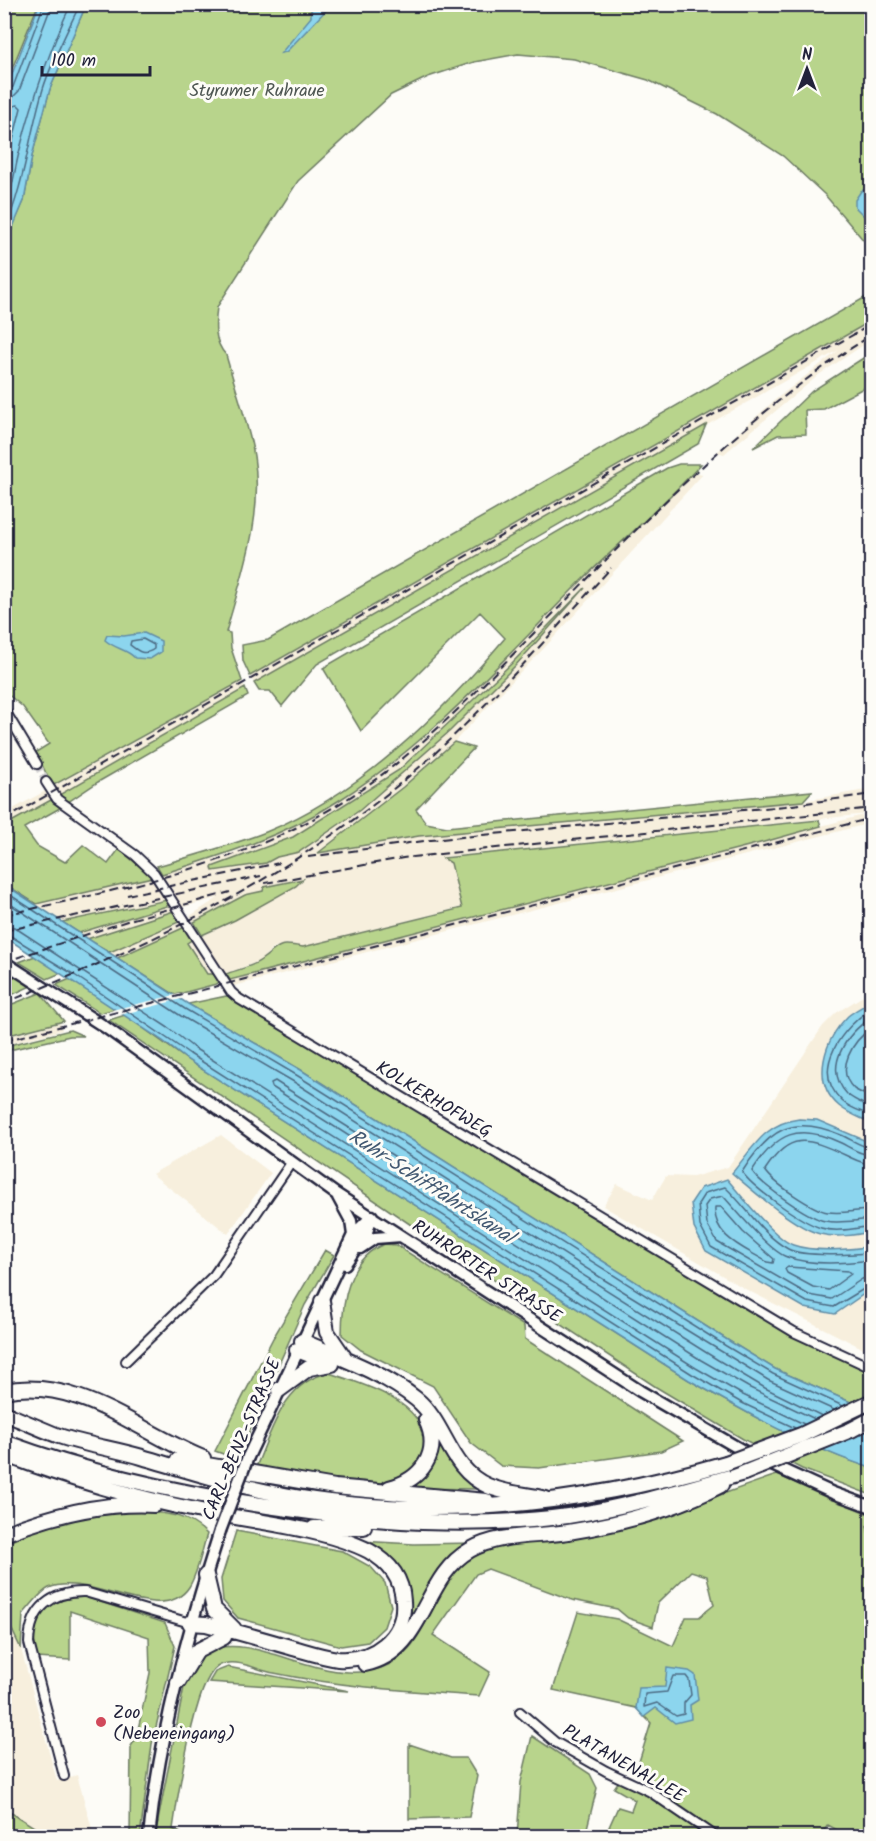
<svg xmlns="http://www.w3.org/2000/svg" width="876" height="1841" viewBox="0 0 876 1841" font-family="Kalam,sans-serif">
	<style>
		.built { fill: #f7efdd; fill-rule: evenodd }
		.green { fill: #b8d48c; stroke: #6d7b64; stroke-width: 1.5 }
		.water { fill: #8cd5ee; stroke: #628da6; stroke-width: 1.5 }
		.pier { fill: #fdfcf7 }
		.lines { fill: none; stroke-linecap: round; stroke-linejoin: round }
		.shore { stroke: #4c6a83; stroke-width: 1.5 }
		.minor-tunnel { stroke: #d1d0d1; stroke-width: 8; stroke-dasharray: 8 4; stroke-linecap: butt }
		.minor-casing { stroke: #22223b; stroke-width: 12 }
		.secondary-casing { stroke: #22223b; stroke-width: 15 }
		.motorway-casing { stroke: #22223b; stroke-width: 18 }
		.minor { stroke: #fdfcf7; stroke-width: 8 }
		.secondary { stroke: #fdfcf7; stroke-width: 10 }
		.motorway { stroke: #fdfcf7; stroke-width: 14 }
		.rail { stroke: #22223b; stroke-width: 2; stroke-dasharray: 9 4.5; stroke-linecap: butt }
		.secondary-bridge-casing { stroke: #22223b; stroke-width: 15; stroke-linecap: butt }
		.motorway-bridge-casing { stroke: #22223b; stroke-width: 18; stroke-linecap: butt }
		.secondary-bridge { stroke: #fdfcf7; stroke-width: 10 }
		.motorway-bridge { stroke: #fdfcf7; stroke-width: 14 }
		.poi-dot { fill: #d1495b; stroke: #fdfcf7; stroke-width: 2 }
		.labels { text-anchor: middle; stroke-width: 6; stroke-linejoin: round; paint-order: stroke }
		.park-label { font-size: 18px; fill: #4f5753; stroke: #fdfcf7 }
		.street-label { font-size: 18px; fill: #22223b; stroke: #fdfcf7 }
		.poi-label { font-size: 18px; fill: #22223b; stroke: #fdfcf7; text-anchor: start }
		.water-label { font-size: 20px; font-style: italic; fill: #425871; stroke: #fdfcf7 }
	</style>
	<rect width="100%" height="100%" fill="#fdfcf7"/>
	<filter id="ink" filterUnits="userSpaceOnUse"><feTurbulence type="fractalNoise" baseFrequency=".0167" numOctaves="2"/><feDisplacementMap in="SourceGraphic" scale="12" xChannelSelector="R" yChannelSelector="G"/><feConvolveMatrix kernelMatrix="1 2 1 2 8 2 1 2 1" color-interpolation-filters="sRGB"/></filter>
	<g filter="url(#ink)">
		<path class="built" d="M871,321v19l-51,34 -96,80 -7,-2 59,-53 63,-49 -585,333 -4,-7z
			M694,472l9,2 -155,170 -94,98 -51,45 -84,65 100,-16 384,-35 68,-12v34l-637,163 -4,-6 637,-166 -422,43 6,6 11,44 -159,40 -16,-3 -14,4 -13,13 -35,13h-17l-21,-31 48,-23 67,-41 -38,8 -1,4 -18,4 -51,27 -4,-6 28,-18 -35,9 -21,-33 73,-22 39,-17 64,-33 46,-33 47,-37 192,-193zM583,590l-68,76 -65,65 -90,79 -61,42 -22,5 -11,6 -53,8v-4l80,-30 106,-67 112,-106z
			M242,681l3,7 -240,138 -1,-12z
			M152,877l15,23 -105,22 -26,-18z
			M170,905l4,6 -87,28 -8,-6z
			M181,921l4,6 -68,31 -7,-6z
			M871,991v360h-3l-121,-61 -144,-84 14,-22 35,16 14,-24 27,1 35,-10 95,-141 13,-13z
			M60,1023l2,7 -57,15v-8z
			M221,1135l50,38 -43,61 -76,-60z
			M4,1615l17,34 36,132 20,-6 17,61h-46l-43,-27z"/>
		<path class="green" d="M5,4l33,1 -33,81 -1,-81z
			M86,5h785v244l-46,-54 -42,-39 -66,-42 -69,-34 -74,-21 -56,-5 -44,8 -46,15 -37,18 -93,86 -81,126c-2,17 -4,34 9,48 9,33 22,67 28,101 10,60 -12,119 -28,176l4,1 1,15 11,33 -190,105 -16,-34 13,-8 -26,-37 -18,-15 -1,-446 20,-45 8,-45 18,-67z
			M871,294v27l-621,355 -7,-15 -1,-16 26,-5z
			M871,353v31l-47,25 -19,1 1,24 -28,1 -25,13 59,-57z
			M706,425l-8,19 -381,220 -35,42 -12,-15h-11l-5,-8z
			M679,464h22c-39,43 -83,80 -124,121 -75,76 -147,158 -239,216 -54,35 -115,54 -176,73l-5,-8c36,-10 73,-20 109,-34 95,-39 173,-116 239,-194l-25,-26 -119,119 -38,-63 344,-200z
			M585,588l-70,78 -65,65 -90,79 -61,42 -22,5 -11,6 -53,8 -1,-4 81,-30 106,-67 112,-106z
			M245,688l3,8 -150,86 -30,20 -9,-7z
			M454,742l20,6 -58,61 10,14 21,4 365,-36 -9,10 -384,35 -101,17 85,-66z
			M51,800l9,8 -36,20 13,18 28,16 18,-17 25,19 11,-15 33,28 -116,27 -31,-20 -1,-58z
			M819,820l2,6 -57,16 -534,138 -4,-6c10,-4 26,-7 35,-14 20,-14 15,-18 42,-13l159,-39 -11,-45 -8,-5z
			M303,879l-7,7 -61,34 -33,15 -8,-13 51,-27 18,-4 1,-4z
			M167,900l3,5 -91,28 -17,-11z
			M174,911l7,10 -71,31 -23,-13z
			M185,927l8,12 -6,4 20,31h8l5,9 -45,12 -58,-37z
			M35,956l26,17 -14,6 -28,-17z
			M11,973l20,13 -26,12v-24z
			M70,979l45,30 -15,4 -44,-28z
			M40,993l24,28 -59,15v-29z
			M241,993l2,7 553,330 75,33v48l-96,-42 -46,-28 -428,-271 -113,-66z
			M125,1015l61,44 503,321c58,33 119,68 182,88v27l-69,-26 -59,-30 -87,-52 -239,-158 -308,-209z
			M70,1030l14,6h-14l-65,15v-5z
			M385,1244l11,1 128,81 1,13 158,102 -22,10 -122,17 -38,-2 -30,-23 -38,-57 -72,-36 -19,-15c0,-34 7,-79 43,-91z
			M325,1250l9,5 -29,50 -68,154 -22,-8 58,-113z
			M329,1373c31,10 95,28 95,68 1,6 1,11 -3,17 -8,12 -21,23 -36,25 -34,5 -94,-10 -129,-16 16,-37 28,-86 73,-94z
			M433,1426l33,52 12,11 -72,-1 16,-11z
			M777,1475l94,40v13l-4,-2 2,9 3,1 -1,300h-23l-20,-11 -8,11h-96l-77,-49 5,-10 -14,-12 13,-42 -15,-15 -83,-18 25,-78 39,7 56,27 13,-29h13l15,-12 -7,-29 -16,-5 -33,32 -5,24 -25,-9 -11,-9 -45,-9 -84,-31 -12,5 -43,61 57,37 -11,24c-69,-5 -138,-9 -205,-23 -18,-3 -40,-17 -57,-6 -22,14 -40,133 -44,162l13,7h-31l29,-149 20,-35c53,-23 116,36 177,16 49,-17 49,-84 90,-110 34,-22 117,-23 159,-34 50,-12 98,-33 147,-49z
			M139,1511c26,2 49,3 68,23 -5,16 -9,39 -18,53 -27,41 -100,-16 -140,1 -9,4 -19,19 -26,26l-2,35 -16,-34v-71c48,-24 81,-28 134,-33z
			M236,1531l106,20 29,16 14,16 6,23 -7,21 -16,15 -27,4 -103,-28 -15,-17 -2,-22z
			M359,1541l55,3 61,-1 -59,71 -8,-3c1,-43 -18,-47 -49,-70z
			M85,1597l80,26 10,23 -23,98 -12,92h-10l1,-90 5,-7 14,-66 -1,-36 -79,-26v49l-34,-2c-6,-41 6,-60 49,-61z
			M228,1667l121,24 -140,-9 6,-10z
			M532,1736l58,38 7,14 -12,48h-68l4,-54z
			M409,1744l42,14h15l11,18 -8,41 -60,2z
			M619,1781l26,13 64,42h-104l13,-29 13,4 4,-11 -21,-12z
			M5,1809l42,26 1,1h-43z"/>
		<path class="water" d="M39,5h47l-36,84 -18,67 -8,45 -19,45v-154z
			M317,5h14l-45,47 -5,1 30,-36v-7z
			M867,189l4,2v32l-16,-16v-7l6,-9z
			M144,633l17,8v11l-11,7 -15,-1c-8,-9 -20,-9 -30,-18l2,-5 17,1z
			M4,884l184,120 113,66 428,271 46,28 96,42v57c-63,-20 -124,-55 -182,-88l-503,-321 -23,-18 -158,-104z
			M871,1001v122c-10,-5 -24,-10 -32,-17 -29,-25 -14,-67 9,-90 7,-6 16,-10 23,-15z
			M799,1119l18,1 54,23v89c-16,3 -34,6 -51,2 -25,-6 -68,-44 -88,-61 21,-25 33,-50 67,-54z
			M727,1179c13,15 48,60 66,66 19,7 59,5 78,1v43l-36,25 -30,-6 -99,-57 -12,-23 -3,-25 10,-15z
			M667,1668l22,3 6,4 3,25 -8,5 1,14 -16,4 -19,-15 -12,9 -8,-9 3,-20 26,-1z"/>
		<path class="pier" d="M179,994l6,4 -65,17 -8,-5z"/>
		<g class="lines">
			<path class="shore" d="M4,91l9,-4 31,-83
				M4,99l9,-2 6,-6 33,-87
				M4,108l14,-3 3,3 -17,68
				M4,212c9,-20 10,-42 16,-63 13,-50 29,-98 51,-145
				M4,231c20,-45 25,-95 39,-142 9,-29 24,-57 37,-85
				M143,639l11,6v4c-10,7 -15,3 -24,-4l1,-4z
				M4,891l181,118 113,67 428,270 47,28 70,32
				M4,900l177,116 113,66 309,197 165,101 66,30
				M4,925l10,2 156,102 24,19 502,320 47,27 61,29
				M4,932l69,42 117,80 502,320 48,28 55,26
				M872,1008c-29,19 -63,61 -30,93 7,7 21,11 30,15
				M872,1017c-25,16 -50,50 -25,77 6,6 17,10 25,14
				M872,1028c-19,12 -38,42 -18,61 5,3 12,6 18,9
				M872,1148c-11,-1 -21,-9 -31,-13 -49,-21 -72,-6 -99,37 11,16 59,50 79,56 16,5 34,0 51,-2
				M872,1155c-11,0 -21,-7 -31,-12 -43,-20 -64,-11 -89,28 9,14 57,47 73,50 16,3 31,-1 47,-2
				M872,1164c-10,0 -18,-5 -27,-9 -39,-18 -55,-23 -80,15 8,13 48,40 63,42 16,2 29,-2 44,-2
				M715,1207h6l22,25 31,27 -1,4 -6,-1c-22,-14 -54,-24 -52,-55z
				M872,1252c-17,3 -70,5 -84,-3 -26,-14 -42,-43 -63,-62l-20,6 -7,11 2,22 11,21 96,55 27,5 38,-23
				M872,1260c-26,3 -60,6 -85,-3 -18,-6 -50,-46 -64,-61l-13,3 -5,7 2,18 10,18 92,53 23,4 30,-20 10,-2
				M788,1267l60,4 3,3 -22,16 -16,-3 -26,-14 -2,-4z
				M815,1419l-67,-32 -47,-27 -429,-273 -1,-4 4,-2 14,9 429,270 47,28 57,28
				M673,1676h13l3,4 2,15 -7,8v11l-8,2 -19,-13 -13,4 1,-13 22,-2z"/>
			<path class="minor-tunnel" d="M37,764l9,18"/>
			<defs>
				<path id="minor" d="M4,709l33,55
					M46,782l11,17 78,56 19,18 77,119 8,7 555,333 78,36
					M126,1361l88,-86 77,-112
					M520,1712l35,30 51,29 43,20 66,45
					M64,1776l-35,-133c1,-35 23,-52 56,-51l105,31"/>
				<path id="secondary" d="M4,962l101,65 231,167 304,197 112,65 81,37 39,14
					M338,1197l13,24 2,14
					M360,1248l15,-10 26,-2
					M345,1264l22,-32 5,-16
					M248,1457l105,-222 19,-19
					M149,1836c11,-104 39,-205 71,-305"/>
				<path id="motorway" d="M322,1301l5,31 17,25
					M302,1341c38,17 81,31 114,58 30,24 33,71 72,87 18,8 39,8 58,13
					M297,1350l26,10
					M279,1390l30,-22 23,-4
					M4,1391c75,-15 134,41 199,67
					M4,1413c19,8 37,16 55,23 27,9 56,13 83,21 44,13 87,27 132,36 152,30 304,13 452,-30
					M851,1430l21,-11
					M4,1442c95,35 192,55 292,68 90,13 181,18 272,6 60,-9 118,-27 176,-43
					M4,1454c63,24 131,44 197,57 50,10 123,17 168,40 20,11 33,27 34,50 3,36 -30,61 -65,58 -16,-2 -33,-8 -48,-12 -28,-8 -56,-16 -84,-23l-16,-1
					M178,1460l157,27 151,14
					M389,1488c32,-8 53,-35 37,-68
					M314,1528l50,-1
					M4,1534c48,-19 98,-32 150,-29
					M206,1575l8,34 20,20
					M365,1664c61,-13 56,-86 105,-114 30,-17 66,-13 98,-18 52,-8 107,-23 153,-47
					M178,1682l19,-31 27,-14"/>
			</defs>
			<use href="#minor" class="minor-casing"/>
			<use href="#secondary" class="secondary-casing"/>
			<use href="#motorway" class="motorway-casing"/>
			<use href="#minor" class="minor"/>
			<use href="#secondary" class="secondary"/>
			<use href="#motorway" class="motorway"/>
			<path class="rail" d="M4,820l868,-496
				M308,857l123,-17 354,-34 87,-12
				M265,883l138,-25 469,-50
				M127,895l152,-32
				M4,915c113,-25 230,-48 330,-108 77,-46 138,-111 201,-175 103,-104 211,-220 337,-297
				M4,931l257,-55
				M4,962l129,-43 97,-27
				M4,1003c151,-59 297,-132 419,-239 68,-60 127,-130 188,-196
				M4,1041l868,-223"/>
			<defs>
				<path id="secondary-bridge" d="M220,1531l28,-74"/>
				<path id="motorway-bridge" d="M726,1463l75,-28 71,-34
					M744,1473l107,-43"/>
			</defs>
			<use href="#secondary-bridge" class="secondary-bridge-casing"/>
			<use href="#motorway-bridge" class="motorway-bridge-casing"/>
			<use href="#secondary-bridge" class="secondary-bridge"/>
			<use href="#motorway-bridge" class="motorway-bridge"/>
		</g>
	</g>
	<circle class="poi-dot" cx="101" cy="1722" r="6"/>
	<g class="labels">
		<g class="park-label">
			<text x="257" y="96">Styrumer Ruhraue</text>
		</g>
		<g class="street-label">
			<text transform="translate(434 1099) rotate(31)" y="6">KOLKERHOFWEG</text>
			<text transform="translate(487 1271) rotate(33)" y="6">RUHRORTER STRASSE</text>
			<text transform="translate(241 1439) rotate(-67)" y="6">CARL-BENZ-STRASSE</text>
			<text transform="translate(624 1763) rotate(30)" y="6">PLATANENALLEE</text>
		</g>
		<g class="poi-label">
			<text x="113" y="1718">Zoo<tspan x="113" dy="21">(Nebeneingang)</tspan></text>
		</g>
		<g class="water-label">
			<text transform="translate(432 1186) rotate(33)" y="7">Ruhr-Schifffahrtskanal</text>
		</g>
	</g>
	<rect width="876" height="1841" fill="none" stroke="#fdfcf7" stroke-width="24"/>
	<rect x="12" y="12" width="852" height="1817" fill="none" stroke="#22223b" stroke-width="2" filter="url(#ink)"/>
	<g transform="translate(807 69)" stroke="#fdfcf7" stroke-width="4.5" paint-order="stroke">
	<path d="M0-4.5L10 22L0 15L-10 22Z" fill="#22223b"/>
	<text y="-9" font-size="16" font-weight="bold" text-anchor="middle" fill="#22223b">N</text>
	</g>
	<path d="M42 66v9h108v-9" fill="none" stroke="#22223b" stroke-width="3"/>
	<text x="51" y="66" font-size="18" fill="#22223b" stroke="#fdfcf7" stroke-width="4.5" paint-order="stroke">100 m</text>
</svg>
